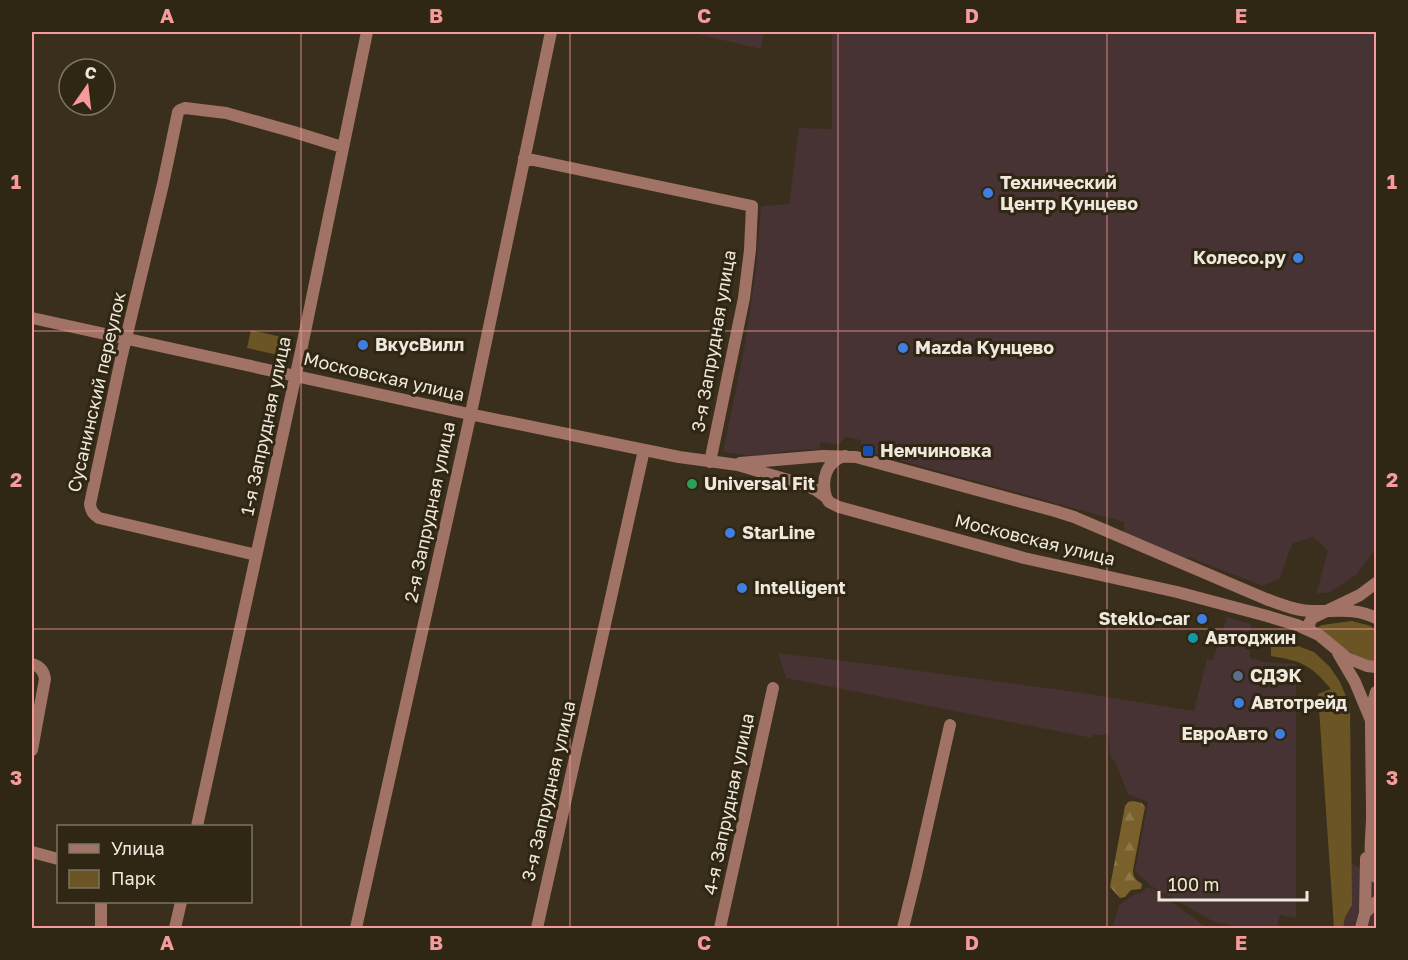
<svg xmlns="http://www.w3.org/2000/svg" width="1408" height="960" viewBox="0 0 1408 960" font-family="'Golos Text',sans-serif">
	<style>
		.commercial { fill: #473234 }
		.green { fill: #6c5524 }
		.forest { fill: url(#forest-firs) }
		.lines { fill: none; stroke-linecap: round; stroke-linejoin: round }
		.minor { stroke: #a17266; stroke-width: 12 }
		.grid { fill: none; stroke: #f59b9c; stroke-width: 1.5; stroke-opacity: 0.55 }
		.shop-dot { fill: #3f7fe0; stroke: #2f2613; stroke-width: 2 }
		.transit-dot { fill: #1a4fb4; stroke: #2f2613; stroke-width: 2 }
		.leisure-dot { fill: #2e9e5b; stroke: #2f2613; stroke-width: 2 }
		.culture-dot { fill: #0f9aa8; stroke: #2f2613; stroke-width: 2 }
		.service-dot { fill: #5c6f8a; stroke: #2f2613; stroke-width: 2 }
		.labels { text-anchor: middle; stroke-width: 6; stroke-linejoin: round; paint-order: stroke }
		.poi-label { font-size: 18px; font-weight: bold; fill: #efe8dd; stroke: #2f2613; text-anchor: start }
		.street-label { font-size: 18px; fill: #efe8dd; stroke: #2f2613 }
		.neatline { fill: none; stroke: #f59b9c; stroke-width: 2 }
		.grid-label { font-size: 20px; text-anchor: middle; font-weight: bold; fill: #f59b9c }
	</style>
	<defs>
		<pattern id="forest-firs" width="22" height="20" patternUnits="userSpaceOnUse" patternTransform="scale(1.5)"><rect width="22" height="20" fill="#7a602a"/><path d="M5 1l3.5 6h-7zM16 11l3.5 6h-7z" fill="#8d7748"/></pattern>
	</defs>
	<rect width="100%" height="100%" fill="#392f1c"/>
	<path class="commercial" d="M688,32h76l-3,17z
		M832,32h544v517l-20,26 -26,17 -14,2 12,-43 -14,-14 -21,6 -5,11 -8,24 -17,8 -75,-29 -2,1 -62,-25v-11l-262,-72 -1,-10 -15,-3 -8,8 -17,-3 -2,7 -23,1 -43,6 -30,-4 21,-102 12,-82 5,-62 28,-2 10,-76 33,1z
		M1227,617l24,7 -1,34 14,4 32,2v254l-16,-3 -3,13h-33l-30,-6 -63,-36 -16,-15 13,-69 -20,-8 -13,-32 -4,-4 -3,-23h-15l-1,3 -306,-60 -8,-25 106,13 199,27 111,18 13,-52 6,1z
		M1350,862l13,9 13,-1v58h-40z
		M1147,887l6,2 52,37 7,2h-105l6,-2 6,-21 16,-11 6,-1z"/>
	<path class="green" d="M251,330l35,8 -4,18 -35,-8z
		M1352,621l19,5 5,5v31l-15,-3 -47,-30 8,-4z
		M1271,636l43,16 16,15 10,15 10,24 2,199 -7,12 -2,11h-9l-16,-234 13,-5c-20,-24 -29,-28 -60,-33z"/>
	<path class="forest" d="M1133,801l9,2 3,4 -12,63c0,8 3,10 9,14l-1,5 -10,1 -6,7 -5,1 -10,-11 15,-81 3,-4z"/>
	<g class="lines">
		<path class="minor" d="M524,158l228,48 -2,44 -6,48 -34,164
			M32,318l437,96 210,43 59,8 67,20 11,5 10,7 3,5 10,5 185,51 153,34 90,24 30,9 22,10 28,23 20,8 9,1
			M740,463l83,-7 33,1 199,54 19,6 192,82c14,5 30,12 46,12 24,1 41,-4 64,7
			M826,497c-5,-17 0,-36 19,-41
			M256,555l-157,-37c-6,-4 -8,-7 -9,-14l31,-145 42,-175 15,-72 2,-2 5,-2 41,5 68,19 48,15
			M1310,631l-1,-7 3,-6 48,-23 16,-12
			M1338,653l17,29 15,36
			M32,664c8,2 12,7 13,15l-13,71
			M1376,692l-4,14 -1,14c0,32 1,65 1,97 0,20 -5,41 4,60
			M197,826l104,-475 66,-319
			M32,852l26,7
			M1365,913l1,-55
			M101,928v-26
			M175,928l6,-26
			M356,928l116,-520 79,-376
			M537,928l107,-478
			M720,928l53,-240
			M903,928l13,-53 34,-150
			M1361,928l4,-15 11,-11"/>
	</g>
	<path class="grid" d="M301,32v896M570,32v896M838,32v896M1107,32v896M32,331h1344M32,629h1344"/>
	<g class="shop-dot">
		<circle cx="988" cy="193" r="6"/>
		<circle cx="1298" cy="258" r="6"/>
		<circle cx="363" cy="345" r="6"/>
		<circle cx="903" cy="348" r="6"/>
		<circle cx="730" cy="533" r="6"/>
		<circle cx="742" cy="588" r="6"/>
		<circle cx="1202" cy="619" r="6"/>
		<circle cx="1239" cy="703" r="6"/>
		<circle cx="1280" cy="734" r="6"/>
	</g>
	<rect class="transit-dot" x="862" y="445" width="12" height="12" rx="3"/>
	<circle class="leisure-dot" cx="692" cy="484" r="6"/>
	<circle class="culture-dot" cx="1193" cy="638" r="6"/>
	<circle class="service-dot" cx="1238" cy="676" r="6"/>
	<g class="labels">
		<g class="poi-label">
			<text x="1000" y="189">Технический<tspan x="1000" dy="21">Центр Кунцево</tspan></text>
			<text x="1286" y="264" text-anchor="end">Колесо.ру</text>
			<text x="375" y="351">ВкусВилл</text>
			<text x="915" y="354">Mazda Кунцево</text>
			<text x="880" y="457">Немчиновка</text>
			<text x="704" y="490">Universal Fit</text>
			<text x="742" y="539">StarLine</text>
			<text x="754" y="594">Intelligent</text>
			<text x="1190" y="625" text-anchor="end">Steklo-car</text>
			<text x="1205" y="644">Автоджин</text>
			<text x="1250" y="682">СДЭК</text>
			<text x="1251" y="709">Автотрейд</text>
			<text x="1268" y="740" text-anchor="end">ЕвроАвто</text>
		</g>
		<g class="street-label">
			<text transform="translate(714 341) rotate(-80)" y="6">3-я Запрудная улица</text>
			<text transform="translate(384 377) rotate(13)" y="6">Московская улица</text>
			<text transform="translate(97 392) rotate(-77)" y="6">Сусанинский переулок</text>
			<text transform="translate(266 426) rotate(-78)" y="6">1-я Запрудная улица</text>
			<text transform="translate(430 512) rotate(-78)" y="6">2-я Запрудная улица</text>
			<text transform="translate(1035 540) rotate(14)" y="6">Московская улица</text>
			<text transform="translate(549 791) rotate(-77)" y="6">3-я Запрудная улица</text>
			<text transform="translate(729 804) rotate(-78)" y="6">4-я Запрудная улица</text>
		</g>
	</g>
	<rect width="1408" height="960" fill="none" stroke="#2f2613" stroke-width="66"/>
	<rect x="57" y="825" width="195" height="78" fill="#2f2613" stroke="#7c7464" stroke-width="1.5"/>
	<rect x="69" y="844" width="30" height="9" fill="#a17266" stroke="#7c7464" stroke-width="1.5"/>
	<text x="111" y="855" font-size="18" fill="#efe8dd">Улица</text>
	<rect x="69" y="870" width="30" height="18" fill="#6c5524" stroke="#7c7464" stroke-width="1.5"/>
	<text x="111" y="885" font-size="18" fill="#efe8dd">Парк</text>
	<g transform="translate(87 87) rotate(14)"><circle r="28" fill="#2f2613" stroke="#7c7464" stroke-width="1.5"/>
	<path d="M0-4.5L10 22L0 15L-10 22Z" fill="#f59b9c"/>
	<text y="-9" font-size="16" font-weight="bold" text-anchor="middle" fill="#efe8dd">С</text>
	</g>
	<path d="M1159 891v9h148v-9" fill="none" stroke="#efe8dd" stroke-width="3"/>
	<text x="1168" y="891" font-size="18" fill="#efe8dd" stroke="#2f2613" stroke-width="4.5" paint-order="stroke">100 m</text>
	<rect x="33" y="33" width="1342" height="894" class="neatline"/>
	<g class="grid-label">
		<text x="167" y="23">A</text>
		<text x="436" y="23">B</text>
		<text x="704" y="23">C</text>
		<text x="972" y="23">D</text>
		<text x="1241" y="23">E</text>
		<text x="16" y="189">1</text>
		<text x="1392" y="189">1</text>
		<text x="16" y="487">2</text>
		<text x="1392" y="487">2</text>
		<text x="16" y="785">3</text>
		<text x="1392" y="785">3</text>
		<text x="167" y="950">A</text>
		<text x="436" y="950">B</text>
		<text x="704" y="950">C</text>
		<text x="972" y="950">D</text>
		<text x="1241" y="950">E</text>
	</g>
</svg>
